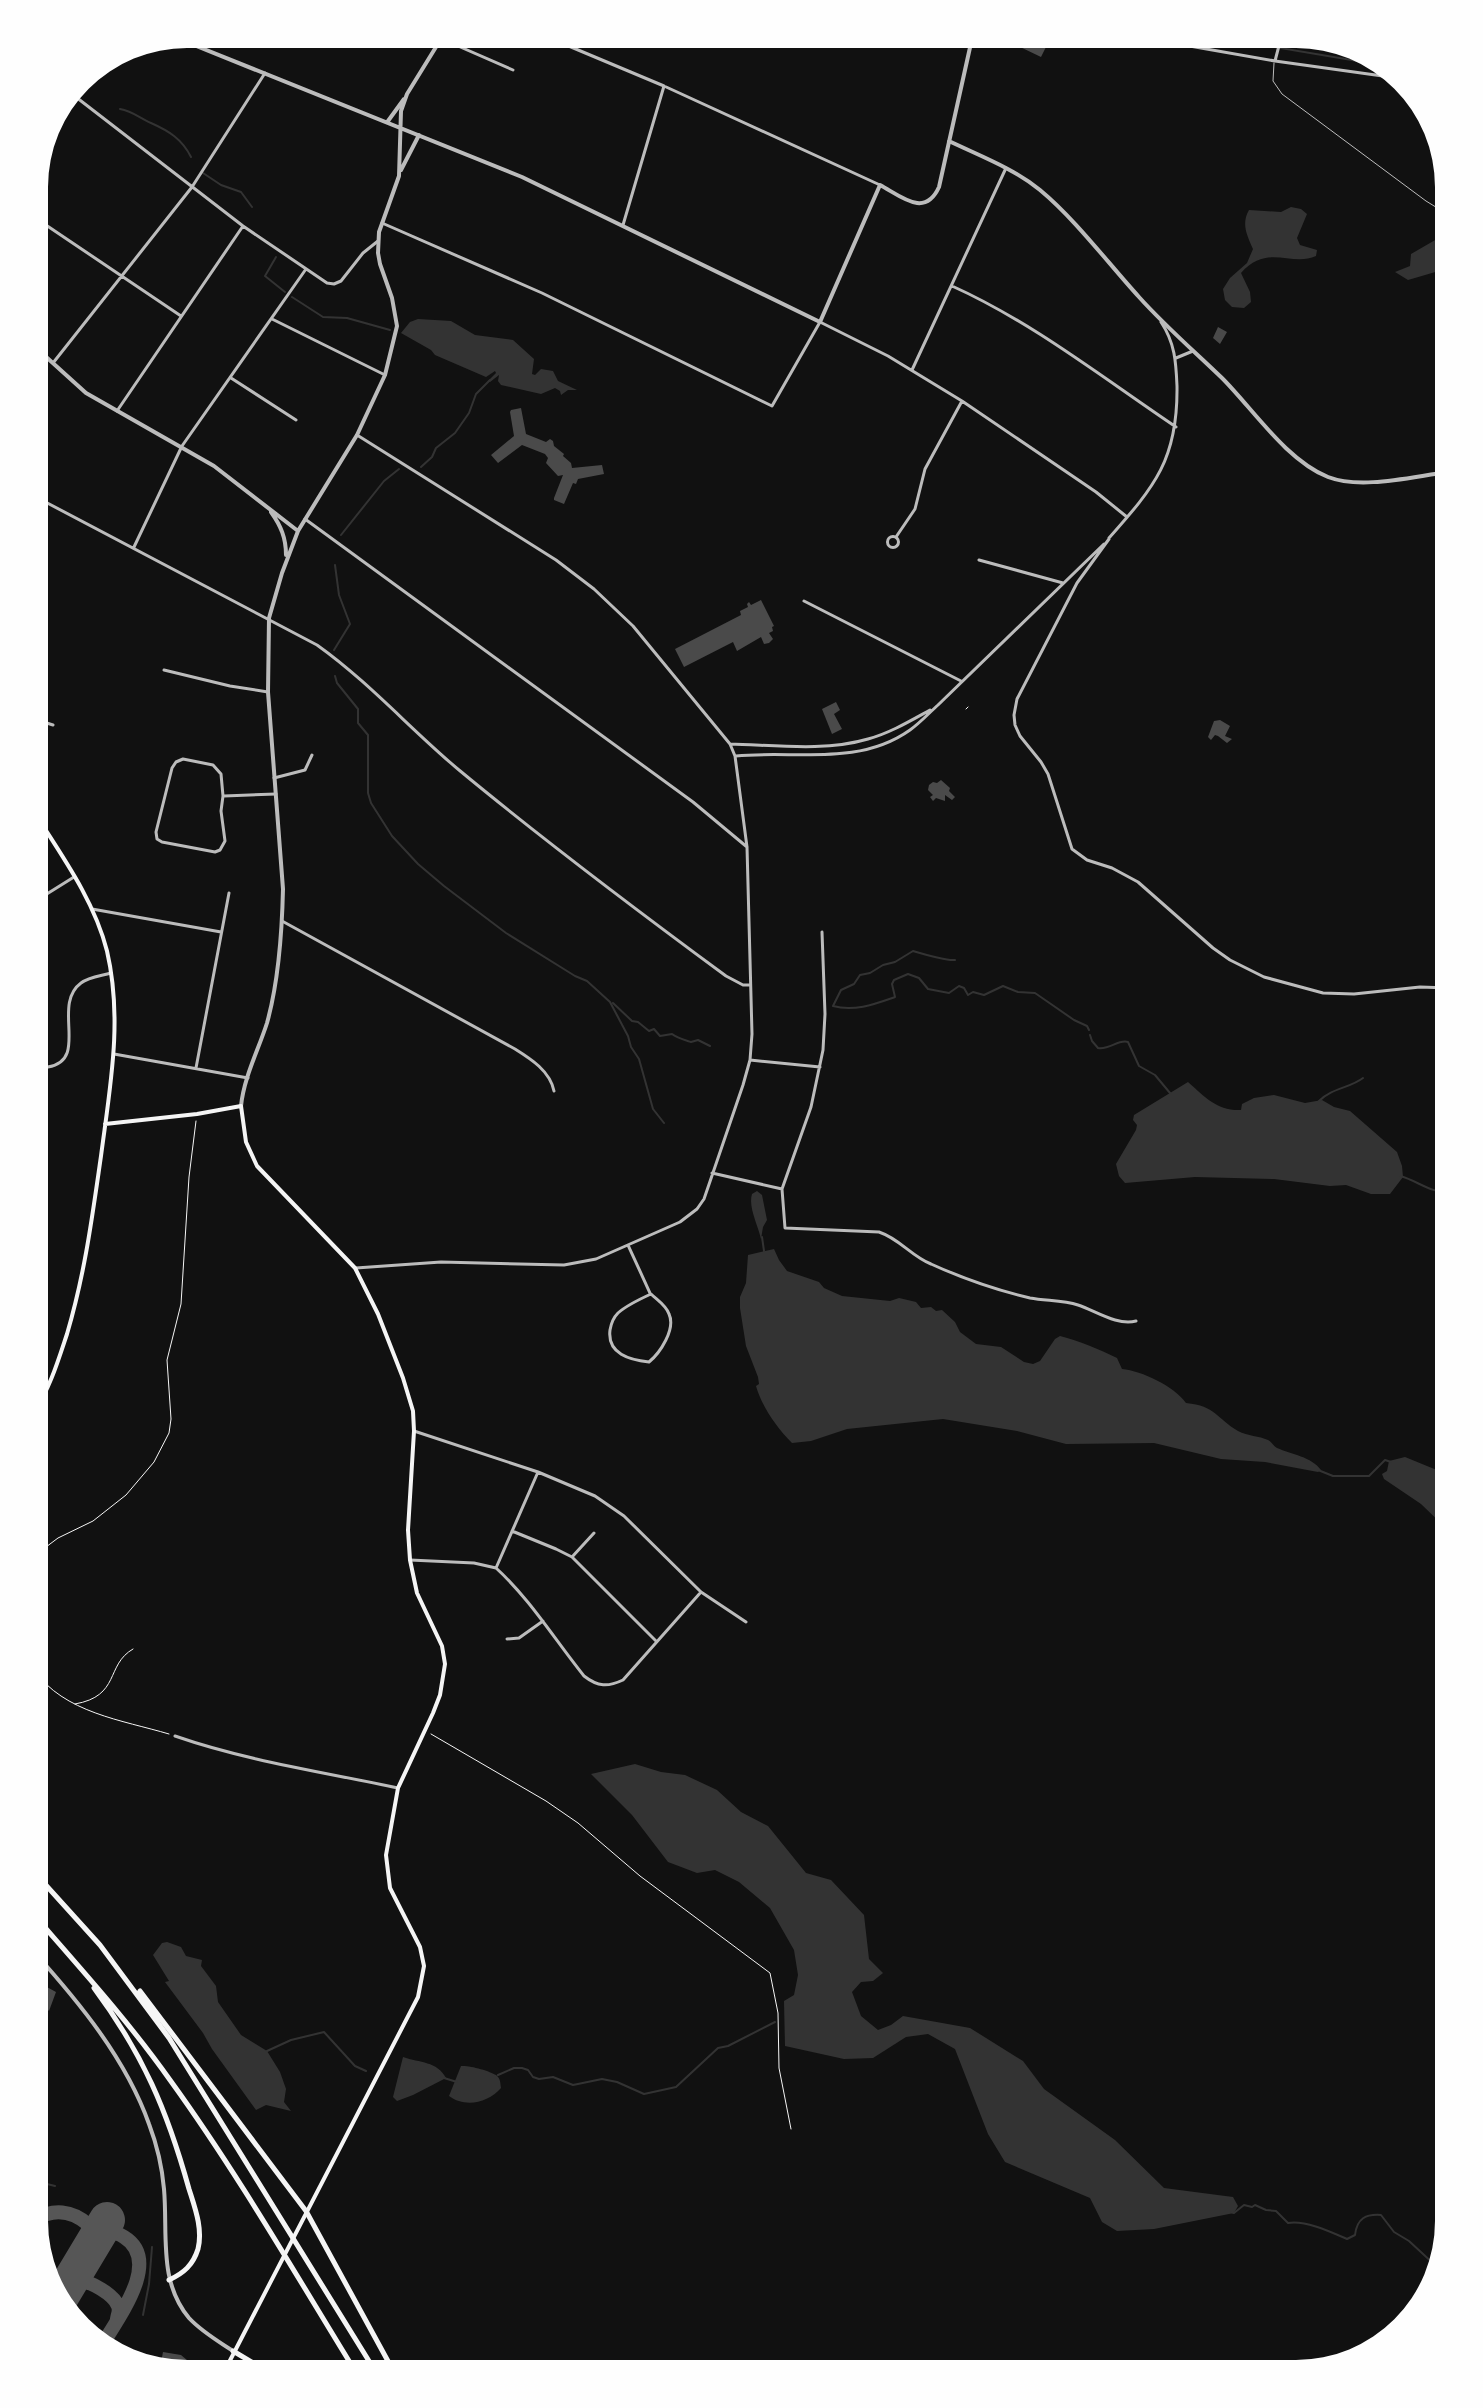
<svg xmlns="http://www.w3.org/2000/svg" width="1483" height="2408" viewBox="0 0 1483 2408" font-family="'Work Sans',sans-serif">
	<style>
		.water { fill: #333 }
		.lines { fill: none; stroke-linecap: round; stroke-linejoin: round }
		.stream { stroke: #333; stroke-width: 2 }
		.taxiway { stroke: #565656; stroke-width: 14 }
		.runway { stroke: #565656; stroke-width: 36 }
		.building { fill: #4a4a4a }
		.path { stroke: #f5f5f5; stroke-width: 1 }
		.service { stroke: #bcbcbc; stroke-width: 1 }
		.minor { stroke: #bcbcbc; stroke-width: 3 }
		.tertiary { stroke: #bcbcbc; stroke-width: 4 }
		.secondary { stroke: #f5f5f5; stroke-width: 4 }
		.motorway { stroke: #f5f5f5; stroke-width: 5 }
	</style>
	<rect width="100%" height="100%" fill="#111"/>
	<path class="water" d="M1291,207l10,2 6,5 -10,24 3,7 17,5 -1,6c-25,11 -49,-13 -75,17l9,19 1,10 -7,6 -12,-1 -7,-7 -2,-11 7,-11 17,-15 6,-14c-6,-14 -12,-25 -4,-39l32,2z
		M1449,232v36l-41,12 -13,-8 15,-6 1,-12z
		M418,319l33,2 24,14 38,5 21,19 -2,15 3,1 6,-6 12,2 5,10 19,9h-9l-7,5 -1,-4 -5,-3 -14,6 -40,-9 -3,-4 1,-6 -9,7 -2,-1 8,-8 -1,-2 -9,6 -51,-22 -4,-5 -30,-17 9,-11z
		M1188,1082c17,15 29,29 53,28l1,-6 12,-6 20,-3 31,8 17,-3 12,7 16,4 47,41 5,14 1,11 -13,17h-19l-25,-9 -16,1 -56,-7 -79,-2 -70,6 -6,-7 -3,-12 20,-34 1,-5 -4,-5 1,-5z
		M757,1191l5,4 5,25 -4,7 -2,12c-3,-14 -13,-32 -9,-45z
		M774,1249l5,11 8,11 32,11 5,6 18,8 48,5 9,-3 17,4 5,6 10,-1 5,4 6,-1 13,12 5,10 16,12 25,3 23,15 9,2 7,-3 15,-22 5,-3c19,5 39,13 57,22l5,11c20,2 52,17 64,34 30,3 30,15 52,28 10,5 21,5 30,9 4,2 5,6 9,8 14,6 35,9 44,22l-3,2 -53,-10 -44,-3 -67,-16 -88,1 -49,-13 -74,-12 -96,10 -36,12 -19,2c-15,-15 -30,-36 -36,-57l3,-2 -1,-7 -12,-31 -6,-38v-11l6,-14 2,-28z
		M1405,1457l44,18v56l-28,-27 -37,-25 -2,-5 5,-3 2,-10z
		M635,1764l26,8 24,3 32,15 24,22 27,14 38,47 25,7 33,35 5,44 14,14 -10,8 -12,1 -9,10 9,24 17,14 13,-5 12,-9 67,12 53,33 21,28 71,51 49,48 69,9 5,9 -4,7 -80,16 -37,2 -15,-9 -12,-24 -85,-36 -17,-28 -33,-85 -27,-15 -22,3 -33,21 -29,1 -59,-13 -1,-45 10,-6 4,-20 -4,-25 -24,-42 -31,-26 -24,-12 -18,3 -29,-11 -36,-47 -41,-41z
		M167,1942l14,5 5,9 16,4 -1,6 15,20 2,16 23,33 26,16 13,21 6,17 -2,13 7,9 -25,-6 -10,5 -44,-61 -9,-16 -38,-51 4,-1 -16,-26 9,-12z
		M403,2057c17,6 34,4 43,21l-33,17 -16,6 -4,-4z
		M461,2066c8,-1 29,5 35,9 5,4 4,8 5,13 -13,15 -36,20 -52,8z"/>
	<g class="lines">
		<path class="stream" d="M1197,34l190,32
			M120,109c12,2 20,9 31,14 18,8 31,16 40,34
			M203,173l18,12 20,7 11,15
			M276,257l-11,19 20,16
			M292,297l31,20 24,1 43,12
			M421,467l11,-10 4,-9 19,-15 14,-20 7,-19 14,-14
			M341,535l43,-54 15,-12
			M334,650l16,-26 -11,-29 -4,-30
			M335,676l2,7 21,26v14l10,12v58l3,10 21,33 26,28 26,22 62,47 69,43 12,5 23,21 18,34 3,11 8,12 14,50 11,14
			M955,960c-8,1 -32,-6 -42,-9l-18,11 -12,3 -13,8 -10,2 -6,9 -13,6 -8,16c21,6 42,-2 62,-9l-3,-13 2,-4 14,-6 11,4 9,11 21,4 10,-7 5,2 4,7 5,-3 11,3 19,-9 15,6 17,1 39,27 13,6 2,4
			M613,1003l19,18 6,1 11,9 5,-2 6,7 12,-2c5,4 13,6 19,8l7,-2 12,6
			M1090,1035l2,6 6,7c12,2 20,-9 30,-6l11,24 16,9 15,18
			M1319,1101c13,-13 31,-13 44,-23
			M1400,1176c17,4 34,20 49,14
			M762,1237l2,14
			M1318,1470l15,6h36l16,-16 6,2
			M267,2051l24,-11 33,-8 31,34 11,5
			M498,2075l16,-7h8l6,2 5,7 6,2 14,-2 20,8 29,-6 15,3 27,12 32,-7 42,-39 10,-2 47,-24
			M444,2078l13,4
			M39,2182l16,4
			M1231,2212l3,1 10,-8 8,2 3,-2 11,5 10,1 12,12c18,-3 43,9 59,16l8,-4c2,-17 11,-21 26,-20l13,17 15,9 27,25
			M143,2315l6,-31 3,-37"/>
		<path class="taxiway" d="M34,2220c19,-12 38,-10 55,5l5,17
			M96,2238c10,-7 17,-8 28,-1 39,24 -7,82 -23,110
			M63,2294c4,-6 8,-11 16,-12 11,-2 35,13 39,24 2,5 0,7 -1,13
			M102,2349l8,-1 14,8"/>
		<path class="runway" d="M59,2300l48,-80"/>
	</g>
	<path class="building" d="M1014,34h22l13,7 -8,16 -31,-15z
		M126,47l-6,14 -9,-4z
		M1218,327l9,5 -7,12 -7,-6z
		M521,408l5,26 20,8 4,-3 3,2 1,5 10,8 -1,2 8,7 1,5 30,-3 2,9 -26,5 -2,5 -3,-1 -9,21 -10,-4v-2l9,-23 -5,1 -12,-13 2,-5 -3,-4 -23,-9 -24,18 -7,-8 23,-19 -4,-24 1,-2z
		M761,600l13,26 -2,1 1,4 -4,2 4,6 -4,4 -5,1 -3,-7 -24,14 -4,-9 -49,25 -9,-18 66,-34 -1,-4 8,-4 -1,-3 2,-2 2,3z
		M836,702l4,8 -6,4 8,15 -10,5 -10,-25z
		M1220,720l10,6 -5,10 7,3 -5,4 -9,-7 -3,-1 -4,5 -3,-3 6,-16z
		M941,780l9,8 -1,3 6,6 -3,3 -7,-5v6l-9,-3 -3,3 -3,-4 3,-2 -5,-5 1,-5 4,-3 4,1z
		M34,1980l22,12 -7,19 -2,-2 -5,9 -8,-4z
		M163,2352l18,3 13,11 -2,8h-15l-17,-6z"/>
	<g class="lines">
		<path class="path" d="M966,709l2,-2
			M34,1556l24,-18 35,-17 33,-26 28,-33 15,-29 2,-14 -4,-59 14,-56 8,-127 7,-56
			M34,1670c30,43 88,50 135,64
			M75,1704c46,-8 30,-39 58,-55
			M431,1734l115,67 32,22 62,53 130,97 8,40 1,55 12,61"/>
		<path class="service" d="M1274,63l-1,18 9,13 144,107 13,8 10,1"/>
		<path class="minor" d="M540,34l124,52 216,99
			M1121,34l154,27 122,17
			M442,39l71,31
			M1275,61l7,-27
			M72,94l171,132 84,57 7,1 7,-3 22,-28 15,-12
			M34,217l147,99
			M382,223l160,70 230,113 48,-84 68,34 74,45 134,91 31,25
			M623,225l41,-139
			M952,286c80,36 151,92 224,141
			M272,319l113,56
			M1176,358l17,-7
			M53,363l139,-176 73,-114
			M912,370l94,-202
			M231,378l65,42
			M117,411l126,-185
			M34,496l283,149c52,37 94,85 142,125 87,72 176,139 267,206l17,9h7
			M305,519l388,283 54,45
			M887.5 542a5.5 5.5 0 1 1 11 0a5.5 5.5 0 1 1-11 0Z
			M896,537l19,-28 10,-40 37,-68
			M1109,538c46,-52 69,-79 68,-152 -1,-24 -2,-43 -16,-64
			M1109,539l-32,44 -60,116 -3,16 1,10 5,11 21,26 7,12 24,75 15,11 25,8 26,14 75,66 17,12 34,17 59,16 31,1 66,-7 29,1
			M134,547l48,-101 124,-177
			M979,560l84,23
			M804,601l157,80
			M164,670l66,16 38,6
			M34,719l19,6
			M730,744c44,1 94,8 138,-5 22,-6 42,-18 62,-29
			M736,756c58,-6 122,11 174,-26 10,-7 19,-17 28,-25l166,-161
			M183,759l30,6 8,9 2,22 -2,15 4,30 -5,9 -5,2 -53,-10 -5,-3 -1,-7 16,-64 4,-6z
			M274,778l31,-8 7,-15
			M224,796l52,-2
			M34,902l40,-25
			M92,909l129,23
			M282,921l233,128c16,10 35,22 39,42
			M822,932l3,82 -2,36 -12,57 -29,82 3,39 94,4c21,7 32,24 52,32 31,14 65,26 99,34 16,3 33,2 48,7 18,6 39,21 58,16
			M114,1054l134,24
			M750,1060l70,7
			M34,1061l14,6c42,-7 3,-62 33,-84 8,-6 20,-7 30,-10
			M196,1068l33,-175
			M712,1173l70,16
			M628,1245l22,48
			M356,1268l85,-6 123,3 32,-6 84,-37 17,-13 7,-10 39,-114 7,-25 2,-26 -5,-187 -12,-91 -5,-12 -97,-118 -39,-37 -38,-29 -199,-125
			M651,1294c6,6 15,11 18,20 7,15 -9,39 -20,48 -19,-2 -42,-8 -39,-32 1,-6 3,-12 8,-17 9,-8 22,-14 33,-19z
			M414,1431l124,41 57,24 29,20 77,76 45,30
			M512,1531l44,18 16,8 84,84
			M572,1557l22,-24
			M410,1560l64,3 22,5 42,-96
			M496,1568c34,31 59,72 88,108 14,11 24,11 39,4l78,-88
			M507,1639l12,-1 24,-17
			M175,1736c72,25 148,36 223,52"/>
		<path class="tertiary" d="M174,37l348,140 298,145 60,-137c22,12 45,33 59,2l34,-153
			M388,121l16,-22
			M949,141c31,15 64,27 91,49 35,29 68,73 99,107 26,29 55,54 83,81 31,31 64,82 106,99 34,13 86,-1 121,-5
			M401,170l18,-35
			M34,346l52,47 128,73 84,65
			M271,512c10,14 15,26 15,43
			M241,1106c3,-29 17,-55 26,-83 12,-43 15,-90 16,-134l-15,-197 1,-74 13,-45 16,-42 59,-96 28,-60 12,-49 -5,-28 -12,-34 -2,-11 1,-21 20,-56 2,-65 6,-17 37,-60
			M34,1952c45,50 92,107 115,172 8,21 13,42 15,65 4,45 -6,92 25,129 13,14 29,23 44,33"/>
		<path class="secondary" d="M105,1124l92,-10 44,-8 5,36 11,24 98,102 23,46 25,64 10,33 1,20 -6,99 2,30 7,33 25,53 3,18 -5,31 -7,18 -35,75 -12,67 4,33 30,59 4,19 -6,31 -195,377
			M34,1412c16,-24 24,-51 33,-78 18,-61 25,-116 34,-178 9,-69 22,-136 6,-205 -13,-51 -45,-95 -73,-139"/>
		<path class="motorway" d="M34,1872l66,73 69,93 208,336
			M34,1915c47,54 95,107 136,165 68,94 126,195 187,294
			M94,1988c49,66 73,122 95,201 6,19 14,40 9,60 -5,16 -14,24 -29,31
			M140,1991l166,220 89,163
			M233,2351l39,23"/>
	</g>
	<path d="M0 0H1483V2408H0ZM187 48H1296A139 139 0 0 1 1435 187V2221A139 139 0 0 1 1296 2360H187A139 139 0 0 1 48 2221V187A139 139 0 0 1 187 48Z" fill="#fefefe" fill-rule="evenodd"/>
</svg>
